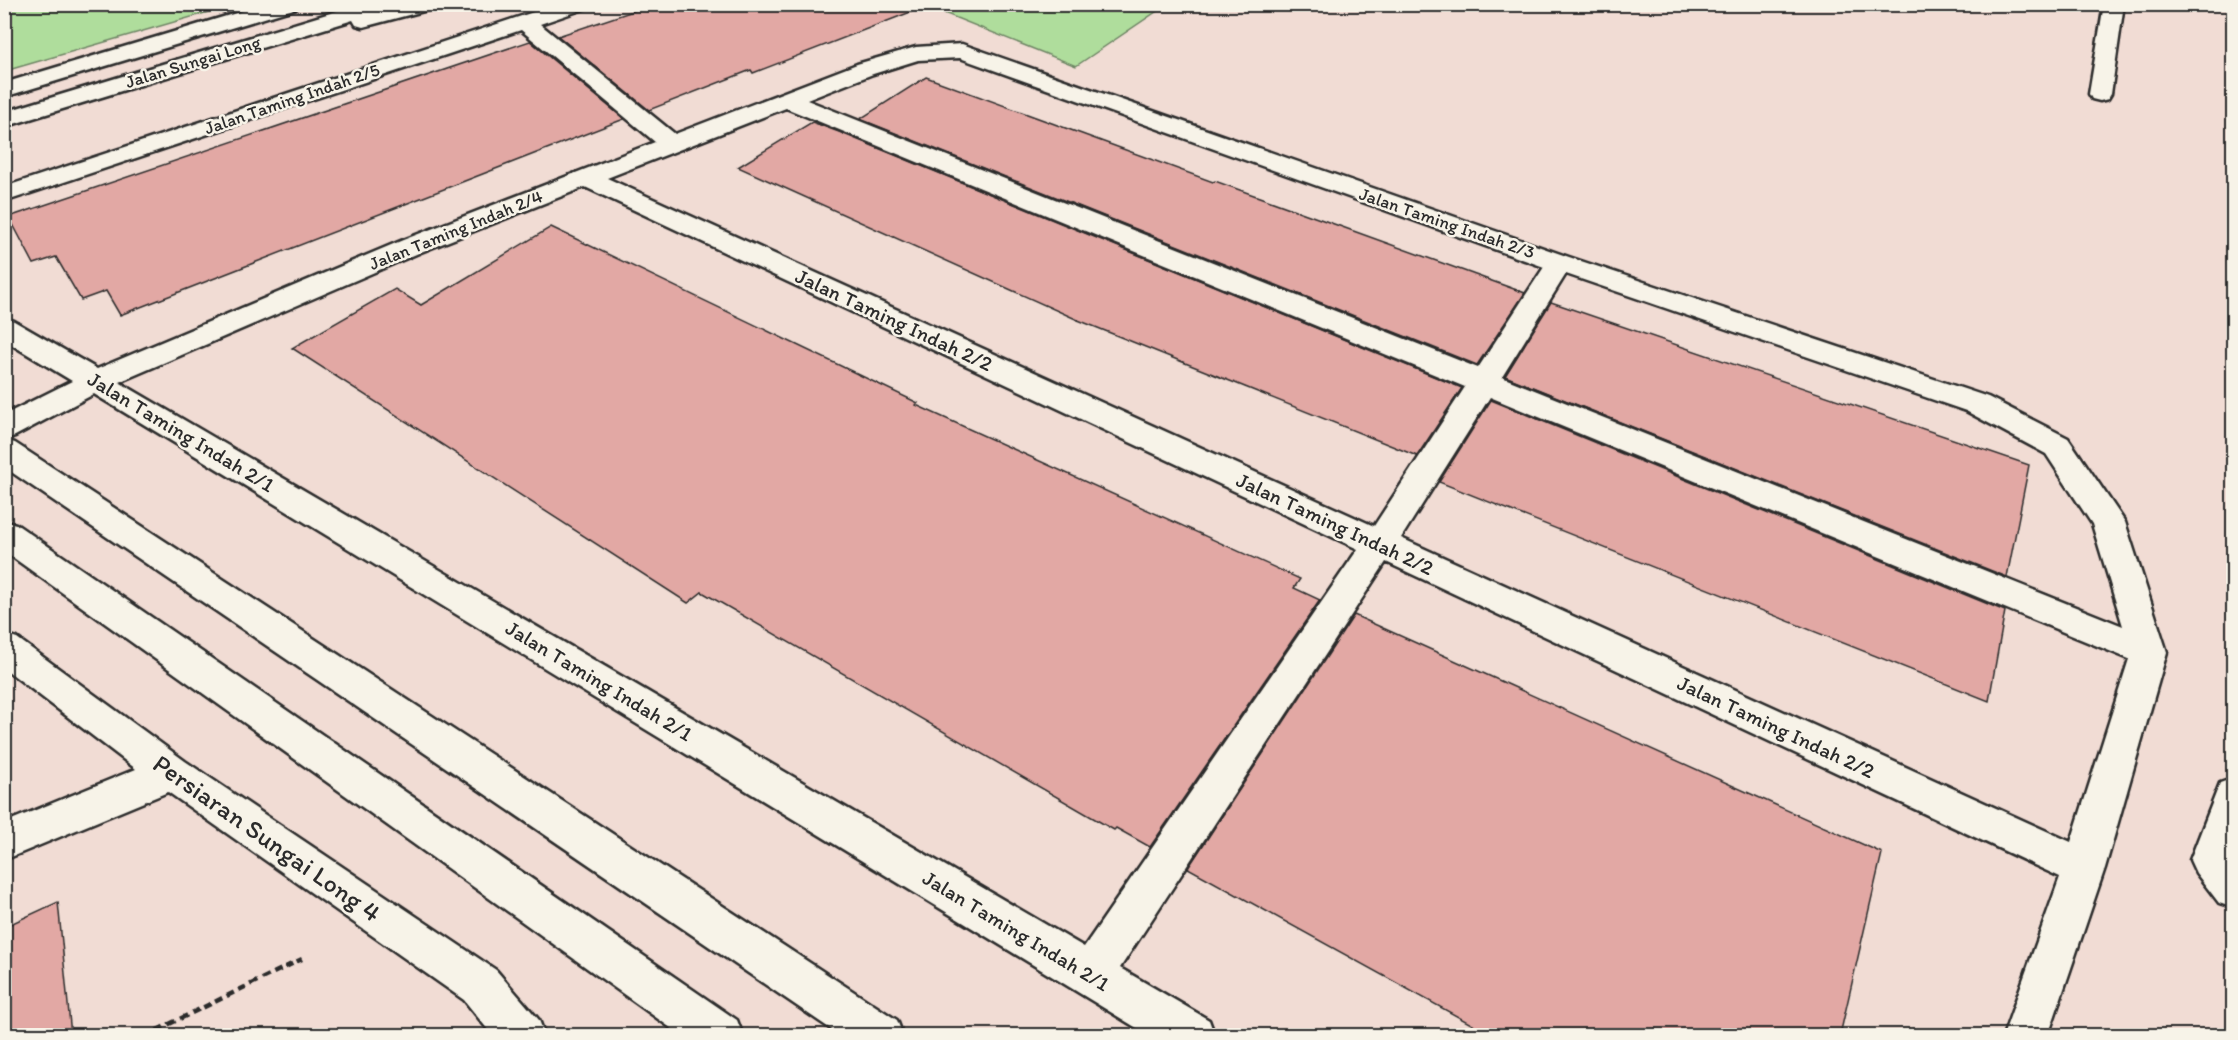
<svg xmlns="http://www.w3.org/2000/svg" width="2238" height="1040" viewBox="0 0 2238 1040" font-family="Itim,sans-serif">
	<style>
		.green { fill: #afdd9c; stroke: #6d8464; stroke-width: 1.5 }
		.building { fill: #e2a8a4; stroke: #2b2b2b; stroke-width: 1.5 }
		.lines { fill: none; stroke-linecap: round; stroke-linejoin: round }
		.minor-casing { stroke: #2b2b2b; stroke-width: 5 }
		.path { stroke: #2b2b2b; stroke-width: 4.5; stroke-dasharray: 8 5; stroke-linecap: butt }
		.minor { fill: #f7f3e8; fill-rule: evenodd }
		.labels { text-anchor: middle; stroke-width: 5; stroke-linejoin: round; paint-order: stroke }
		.far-street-label { font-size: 18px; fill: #2b2b2b; stroke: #f7f3e8 }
		.street-label { font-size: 21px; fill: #2b2b2b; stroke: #f7f3e8 }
		.near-street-label { font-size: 26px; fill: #2b2b2b; stroke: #f7f3e8 }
	</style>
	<rect width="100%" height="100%" fill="#f1dcd4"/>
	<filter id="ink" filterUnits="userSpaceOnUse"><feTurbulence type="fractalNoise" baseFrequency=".0167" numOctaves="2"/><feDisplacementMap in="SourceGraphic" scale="12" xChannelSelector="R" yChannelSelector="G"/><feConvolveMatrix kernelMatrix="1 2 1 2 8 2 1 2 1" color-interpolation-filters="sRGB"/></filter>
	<g filter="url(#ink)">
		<path class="green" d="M5,4h228v1l-228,66z
			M924,5l242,-1v1l-90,61z"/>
		<path class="building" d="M654,4h266l1,4 -168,65 -2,-3 -102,40 -91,-74z
			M530,41l94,78 -504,196 -14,-24 -25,9 -25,-43 -22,7 -25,-47z
			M926,77l287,105 2,-1 310,112 -48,72 -617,-246z
			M812,122l27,10 623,256 -45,68 -339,-136 -340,-153z
			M551,227l367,176 -2,2 384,174 -6,9 26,12 -170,247 -34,-19 -2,2 -412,-238 -14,11 -396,-255 103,-59 26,16z
			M1551,302l478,163 -22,112 -502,-201z
			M1491,400l514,211 -16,90 -550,-219z
			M1354,615l528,238 -42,182h-349l-303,-167z
			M58,902l13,133h-67v-108z"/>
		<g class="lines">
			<defs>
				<path id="minor" d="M266,4h34l-3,4 -293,89v-14z
					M360,4h33l-2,3 11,-3h36l-3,4 -72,19 -7,-2 -3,-5 -349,107v-15z
					M558,4h32l-3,4 -47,16 135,110 182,-70 59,-17 46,-3 607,213 419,140 80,41 57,84 42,130 -62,216 -57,168h-45l57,-159 -674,-315 -266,406 89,52 6,16h-65l-1056,-642 -79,42 -11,3v-24l68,-34 -68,-41v-22l10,3 83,48 306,-129 252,-98 -134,-112 -517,172v-15zM960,58l584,209 -66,101 -671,-268 66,-26 45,-14zM786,108l679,279 -91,139 -767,-348zM585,187l773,362 -274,398 -965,-565 302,-130zM1566,274l400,137 80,43 46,70 31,102 -621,-249zM1490,397l639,262 -58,183 -670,-304z
					M2104,4h20l-13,90 -3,5 -8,2 -8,-2 -3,-5z
					M4,440l11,3 882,577 6,16h-62l-837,-569z
					M4,521l12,3 721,496 6,16h-61l-678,-485z
					M4,634l13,4 168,123 311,209 43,50 6,16h-52l-29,-36 -296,-208 -164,68v-37l132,-54 -132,-101z
					M2234,778v130l-15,-5 -23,-30 -6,-13 30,-77z"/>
			</defs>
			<use href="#minor" class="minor-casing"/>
			<path class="path" d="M145,1036l157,-77"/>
			<use href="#minor" class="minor"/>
		</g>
	</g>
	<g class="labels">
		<g class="far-street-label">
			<text transform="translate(193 62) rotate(-17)" y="6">Jalan Sungai Long</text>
			<text transform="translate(292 99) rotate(-19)" y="6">Jalan Taming Indah 2/5</text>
			<text transform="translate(1447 223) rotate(19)" y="6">Jalan Taming Indah 2/3</text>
			<text transform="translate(456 230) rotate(-22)" y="6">Jalan Taming Indah 2/4</text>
		</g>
		<g class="street-label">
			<text transform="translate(894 320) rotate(25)" y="7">Jalan Taming Indah 2/2</text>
			<text transform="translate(181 432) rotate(31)" y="7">Jalan Taming Indah 2/1</text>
			<text transform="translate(1335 524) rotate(25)" y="7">Jalan Taming Indah 2/2</text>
			<text transform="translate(599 681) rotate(31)" y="7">Jalan Taming Indah 2/1</text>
			<text transform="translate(1776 727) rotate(25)" y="7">Jalan Taming Indah 2/2</text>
			<text transform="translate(1016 931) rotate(31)" y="7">Jalan Taming Indah 2/1</text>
		</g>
		<g class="near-street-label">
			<text transform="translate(267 838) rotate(35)" y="9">Persiaran Sungai Long 4</text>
		</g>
	</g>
	<rect width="2238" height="1040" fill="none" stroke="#f7f3e8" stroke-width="24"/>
	<rect x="12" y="12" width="2214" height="1016" fill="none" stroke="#2b2b2b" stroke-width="2" filter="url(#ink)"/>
</svg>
